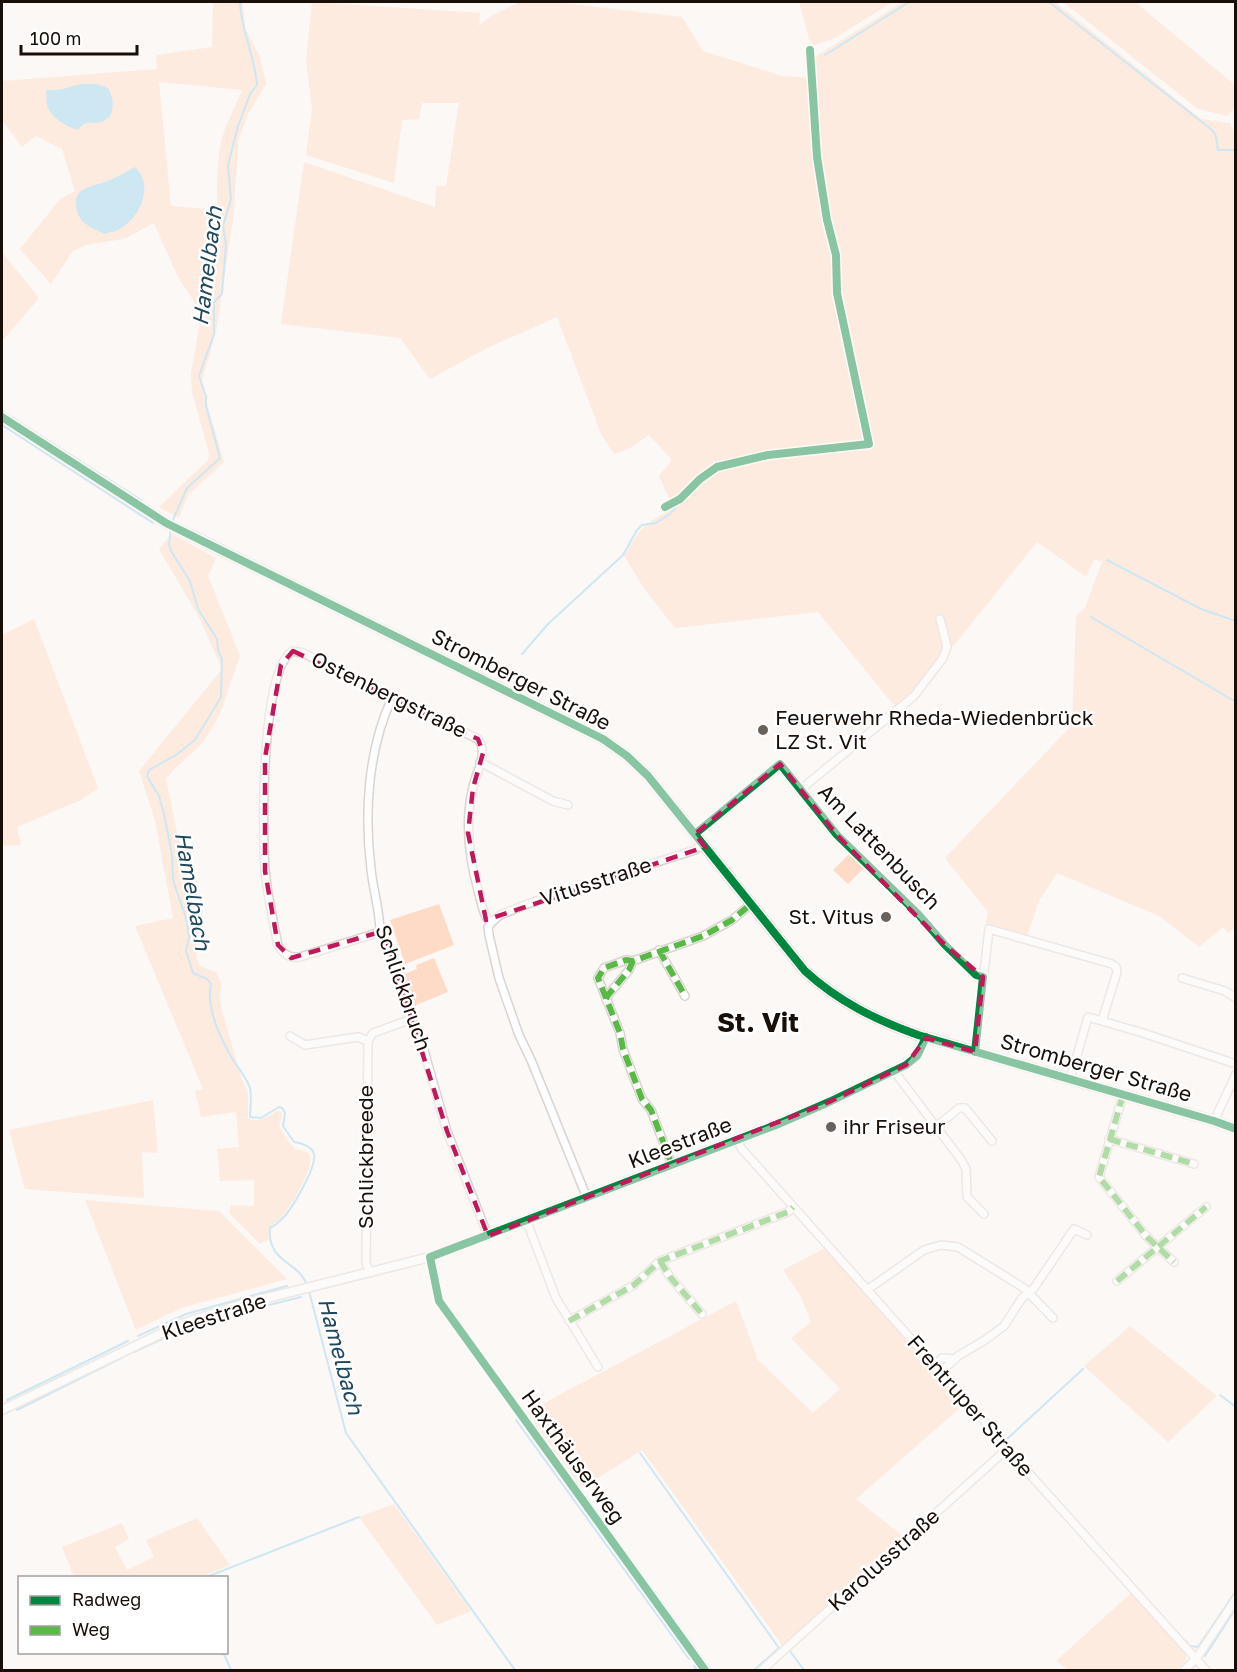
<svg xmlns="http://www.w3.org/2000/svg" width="1237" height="1672" viewBox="0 0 1237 1672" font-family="'Golos Text',sans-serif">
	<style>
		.green { fill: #fedbc6; fill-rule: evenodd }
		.water { fill: #96d2f0 }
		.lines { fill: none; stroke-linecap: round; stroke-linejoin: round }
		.stream { stroke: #96d2f0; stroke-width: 2 }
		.minor-casing { stroke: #dbd4cf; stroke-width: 10 }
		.tertiary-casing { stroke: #dbd4cf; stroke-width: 11 }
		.secondary-casing { stroke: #dbd4cf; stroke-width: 12 }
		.minor { stroke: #fffefe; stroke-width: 7 }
		.tertiary { stroke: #fffefe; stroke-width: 8 }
		.secondary { stroke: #fffefe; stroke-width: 9 }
		.quiet { stroke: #58b947; stroke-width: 6; stroke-dasharray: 12 6; stroke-linecap: butt }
		.cycleway-casing { stroke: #fff; stroke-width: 11 }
		.cycleway { stroke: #00873e; stroke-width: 8 }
		.marked { fill: none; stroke: #c2185b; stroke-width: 4.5; stroke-dasharray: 12 8; stroke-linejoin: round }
		.poi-dot { fill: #68615c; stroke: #fff; stroke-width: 2 }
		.labels { text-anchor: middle; stroke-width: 5; stroke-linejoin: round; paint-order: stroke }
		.street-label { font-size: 21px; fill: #190f09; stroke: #fff }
		.poi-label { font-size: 21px; fill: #190f09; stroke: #fff; text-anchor: start }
		.water-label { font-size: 22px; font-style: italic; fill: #21475a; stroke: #fff }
		.district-label { font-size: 27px; font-weight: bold; fill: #190f09; stroke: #fff }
	</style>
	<rect width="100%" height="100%" fill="#fcf8f6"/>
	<path class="green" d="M213,2h30l2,26 15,29 6,27 -18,30 -10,27 -4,70 -18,122 -15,50 23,79 -36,33 -9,23 -20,-11 49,-47 1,-7 -17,-61 -1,-19 9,-50 -2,-11 -5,-12 -15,-23 -24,-54 -30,16 -38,6 -13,6 -22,33 -31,-35 40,-50 15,-8 -13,-42 -26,-13 -14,11 -20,-27v-39l155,-12 -1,-14 56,-8zM159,82l83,8c-7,17 -17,35 -21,53 -4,21 -5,46 -3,67l-47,-4zM70,87l31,35 -11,-1 -7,2 -37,-33h13z
		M312,2l168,11 -1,13 12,-10 29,-14h34l128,15 21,34 79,25 29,2 -1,-18 93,-58h152l146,117 29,4 5,11v794l-7,5 -5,-6 -24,20 -40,-31 -102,-43 -18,28 -12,35 -41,-12 2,-12 -43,-54 127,-133 4,-109 9,-8 17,-46 -8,-3 -8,18 -49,-35 -82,102c-23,19 -36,45 -59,64l-78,-96 -143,16 -30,-38 -21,-34c17,-30 20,-31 49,-48l-14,-32 13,-16 -23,-25 -19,13 -16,6 -13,-20 -44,-117 -70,31 -57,31 -30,-41 -119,-14 23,-162 131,45 1,-21h10l13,-83h-37l-3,16 -17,1 -8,63 -88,-28 6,-46 -6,-49z
		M799,2h94l-60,37 -19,6 -5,-6z
		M1063,2h72l100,83v21l-7,10 -30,-7z
		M2,252l37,46 -35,41 -2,-1z
		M172,534l44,24 -8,18 32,80c-9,23 -18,59 -32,79 -10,16 -30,27 -42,44l34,164 -4,13 4,10 16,6 5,11 -2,16 9,33 13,45 7,15v26c11,6 21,-2 30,-8l2,1 2,4 -3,11c5,7 10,19 17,23 5,2 10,1 13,5 8,11 -19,54 -28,64 -3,3 -8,6 -11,9l-1,13 -9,4 -31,-31 2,-8 23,1v-26l-34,1 -3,-32 22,-2 -3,-35 -35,5 -6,-26 8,-2 -68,-163 38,-8 -18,-98 -16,-49 83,-102 -22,-50 -41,-70z
		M34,619l64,169 -17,12 -64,27 4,18 -17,1 -2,-6v-205z
		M851,852l14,15 -17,17 -15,-14z
		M439,904l15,41 -49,19 -15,-44z
		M434,958l14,34 -32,13 -11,-31 12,-5 -1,-4z
		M153,1100l5,53 -16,-1 2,46 -119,-9 -16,-59z
		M85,1200l134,11 68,68 -106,29 -45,22z
		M825,1248l138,157 -107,94 48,38 -120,111 -142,-198 -60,38 -55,-76 209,-111 22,59 55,53 27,-24 -49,-51 20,-16 -11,-27 -17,-25z
		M1130,1326l87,70 -49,46 -84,-76z
		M394,1504l77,107 -34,14 -78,-108z
		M197,1518l33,47 -29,12h-127l-12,-30 60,-24 7,16 -14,8 12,23 27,-13 -8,-17z
		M1131,1593h2l53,60v8l-10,9h-108l-12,-9z"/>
	<path class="water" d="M81,84h15l12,4c6,11 6,17 2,29 -3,1 -6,4 -9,5 -12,3 -13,-4 -23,8 -11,-3 -28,-13 -31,-25 -1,-4 0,-11 -1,-15h13z
		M135,167c20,18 5,52 -17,63 -4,2 -9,2 -13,4 -15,-7 -27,-11 -29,-28 -2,-20 17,-19 29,-24 11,-4 20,-10 30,-15z"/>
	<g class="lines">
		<path class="stream" d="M1049,2l163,128 4,6 2,14h18
			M825,55l84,-53
			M2,411l139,89
			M2,425l151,98
			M172,522l15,-34 33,-30 -14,-52v-10l-7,-20 15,-42v-32l8,-8 4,-49 -3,-19 8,-27 -3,-34 10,-39 12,-32 7,-9c-2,-29 -16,-54 -17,-83
			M171,527l-2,17 2,7 19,30 8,28 19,30 1,11 4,9 -1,38 -26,43 -19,15 -27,15 -2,6 12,20 5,18 8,41 1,25 13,38 3,19 -3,14 7,22 14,6 4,5c-5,24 9,54 22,76 6,9 13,17 17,28 2,9 0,20 0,29l11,1 18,-11 3,1 3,5 -2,13 11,16c6,1 18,4 20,12 3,13 -23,57 -33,66 -3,3 -7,6 -11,8 -3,36 30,33 37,58
			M192,530l297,148
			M1107,560l94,49 35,12
			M1091,617l145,85
			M522,654l26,-30 75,-69 14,-25 5,-5 14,-2 15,-10 14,-16
			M309,1291l37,142 169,237
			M205,1321l96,-24
			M138,1336l48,-22 101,-28
			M134,1352l60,-28
			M1220,1395l16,12
			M7,1400l121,-59
			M17,1410l106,-53
			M528,1417l183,253
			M516,1420l173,239
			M1007,1439l76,-70
			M640,1453l139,195 -25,22
			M204,1578l155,-61
			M1186,1641l4,5 8,1 38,-56
			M789,1650l15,20
			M223,1652l8,18
			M1205,1656l31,-48
			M694,1666l3,4"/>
		<defs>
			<path id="minor" d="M392,698c-24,51 -28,115 -21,171 2,21 9,42 9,63l7,9 24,64 -2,15
				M480,762l73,39 15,4
				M800,790l114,-94 29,-38 4,-11 -7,-28
				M695,834l85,-70 57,71 82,80 26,30 31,30 7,2
				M491,923l-3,4 1,8 10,43 20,57 12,25 56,138
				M491,923l9,-8 30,-12 165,-53 8,-6
				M380,932l-80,25c-11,1 -16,-2 -22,-12 -5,-25 -11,-51 -13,-76 -3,-36 -4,-203 28,-218l10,2 175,86c11,14 -2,33 -5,48 -9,36 -4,72 6,107 3,10 4,22 12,29
				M659,950l26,46
				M1182,978l43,13 11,7
				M606,999l2,-4 21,-25 4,-9
				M409,1020l8,6 30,105 41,105
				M290,1036l15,9 53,-8 10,4
				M975,1052l14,-123 123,35 4,3 1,5 -15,49
				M894,1071l68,90 4,8 1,28 17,17
				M1070,1080l18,-63 55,16 93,31
				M1123,1095l-24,82 48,60 27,25
				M1214,1121l22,-47
				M936,1127l23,-19h6l27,33
				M1109,1139l85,25
				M737,1140l4,8 260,292 6,9 199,221
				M672,1165l-21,-55 -9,-11 -19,-50 -3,-16 -22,-55 6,-10 22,-8 7,1 70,-25 29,-16 19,-16
				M527,1222l29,76 42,69
				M430,1257l9,44 266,369
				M660,1261l10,16 32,37
				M370,1273l-4,-10 2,-222 5,-8 36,-13
				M1117,1281l89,-74
				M867,1290l57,-40 17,-5 17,2 66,41 29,30
				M569,1321l65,-36 26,-24 128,-49 5,-5
				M935,1365l7,-7 13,1
				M941,1372l17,-16 27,-16 19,-14 18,-28 12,-10 40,-59 13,6
				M762,1670l245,-221
				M1184,1670l12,-11 40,-60"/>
			<path id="tertiary" d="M2,1410l179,-86 62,-20 187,-47 346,-132 53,-23 77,-37 11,-9 9,-19"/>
			<path id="secondary" d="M2,417l164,106 437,216 24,17 21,20 157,195c34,31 71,49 113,64l296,86 22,8"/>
		</defs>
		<use href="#minor" class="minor-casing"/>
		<use href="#tertiary" class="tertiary-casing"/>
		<use href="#secondary" class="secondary-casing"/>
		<use href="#minor" class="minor"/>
		<use href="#tertiary" class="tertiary"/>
		<use href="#secondary" class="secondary"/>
		<path class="quiet" d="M659,950l26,46
			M606,999l2,-4 21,-25 4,-9
			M1123,1095l-24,82 48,60 27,25
			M1109,1139l85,25
			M672,1165l-21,-55 -9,-11 -19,-50 -3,-16 -22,-55 6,-10 22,-8 7,1 70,-25 29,-16 19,-16
			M660,1261l10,16 32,37
			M1117,1281l89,-74
			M569,1321l65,-36 26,-24 128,-49 5,-5"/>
		<defs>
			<path id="cycleway" d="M2,417l164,106 437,216 24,17 21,20 157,195c34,31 71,49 113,64l296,86 22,8
				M665,507l15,-8 20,-20 17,-12 51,-12 101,-11 -32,-151 -1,-38 -9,-35 -10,-63 -7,-107
				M695,834l85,-70 57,71 82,80 26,30 31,30 7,2 -8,75
				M705,1670l-266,-369 -9,-44 346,-132 53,-23 77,-37 11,-9 9,-19"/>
		</defs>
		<use href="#cycleway" class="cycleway-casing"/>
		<use href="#cycleway" class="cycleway"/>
	</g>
	<path d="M0 0H1237V1672H0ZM293,651l185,88 5,14 -10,35 -5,45 18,87 219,-73 -10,-13 85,-70 57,71 108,110 38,32 -8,75 -49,-14 -20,27 -77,37 -341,134 -41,-105 -60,-190 -7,-9 -89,26 -13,-13 -13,-74v-113l16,-93z" fill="#fcf8f6" fill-opacity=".55" fill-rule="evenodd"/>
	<path class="marked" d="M293,651l185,88 5,14 -10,35 -5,45 18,87 219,-73 -10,-13 85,-70 57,71 108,110 38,32 -8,75 -49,-14 -20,27 -77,37 -341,134 -41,-105 -60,-190 -7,-9 -89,26 -13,-13 -13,-74v-113l16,-93z"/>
	<g class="poi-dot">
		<circle cx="763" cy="730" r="6"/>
		<circle cx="886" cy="917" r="6"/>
		<circle cx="831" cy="1127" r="6"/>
	</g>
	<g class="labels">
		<g class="street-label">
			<text transform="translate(521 680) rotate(27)" y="7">Stromberger Straße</text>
			<text transform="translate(389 695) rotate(26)" y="7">Ostenbergstraße</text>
			<text transform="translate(879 847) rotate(46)" y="7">Am Lattenbusch</text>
			<text transform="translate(596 882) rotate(-18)" y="7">Vitusstraße</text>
			<text transform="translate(403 988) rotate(71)" y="7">Schlickbruch</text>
			<text transform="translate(1096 1068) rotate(16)" y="7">Stromberger Straße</text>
			<text transform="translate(680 1143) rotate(-21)" y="7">Kleestraße</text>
			<text transform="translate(366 1157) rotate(-90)" y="7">Schlickbreede</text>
			<text transform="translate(214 1317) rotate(-18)" y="7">Kleestraße</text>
			<text transform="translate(970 1406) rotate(49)" y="7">Frentruper Straße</text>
			<text transform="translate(573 1457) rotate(54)" y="7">Haxthäuserweg</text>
			<text transform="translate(884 1560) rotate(-42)" y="7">Karolusstraße</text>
		</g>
		<g class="poi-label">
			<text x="775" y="725">Feuerwehr Rheda-Wiedenbrück<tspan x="775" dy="24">LZ St. Vit</tspan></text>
			<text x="874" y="924" text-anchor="end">St. Vitus</text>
			<text x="843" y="1134">ihr Friseur</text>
		</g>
		<g class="water-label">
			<text transform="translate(207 266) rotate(-83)" y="8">Hamelbach</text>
			<text transform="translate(193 891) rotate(80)" y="8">Hamelbach</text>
			<text transform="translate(341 1356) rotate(75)" y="8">Hamelbach</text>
		</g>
		<g class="district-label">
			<text x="758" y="1032">St. Vit</text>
		</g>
	</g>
	<rect width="1237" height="1672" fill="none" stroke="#190f09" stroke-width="6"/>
	<rect x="18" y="1576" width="210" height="78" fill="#ffffff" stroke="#a39f9d" stroke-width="1.5"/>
	<rect x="30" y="1596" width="30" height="9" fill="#00873e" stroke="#a39f9d" stroke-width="1.5"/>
	<text x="72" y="1606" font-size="18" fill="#190f09">Radweg</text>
	<rect x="30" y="1626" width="30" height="9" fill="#58b947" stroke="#a39f9d" stroke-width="1.5"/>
	<text x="72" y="1636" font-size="18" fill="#190f09">Weg</text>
	<path d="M21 45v9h116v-9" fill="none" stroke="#190f09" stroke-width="3"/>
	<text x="30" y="45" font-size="18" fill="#190f09" stroke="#ffffff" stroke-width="4.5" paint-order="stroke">100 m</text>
</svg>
